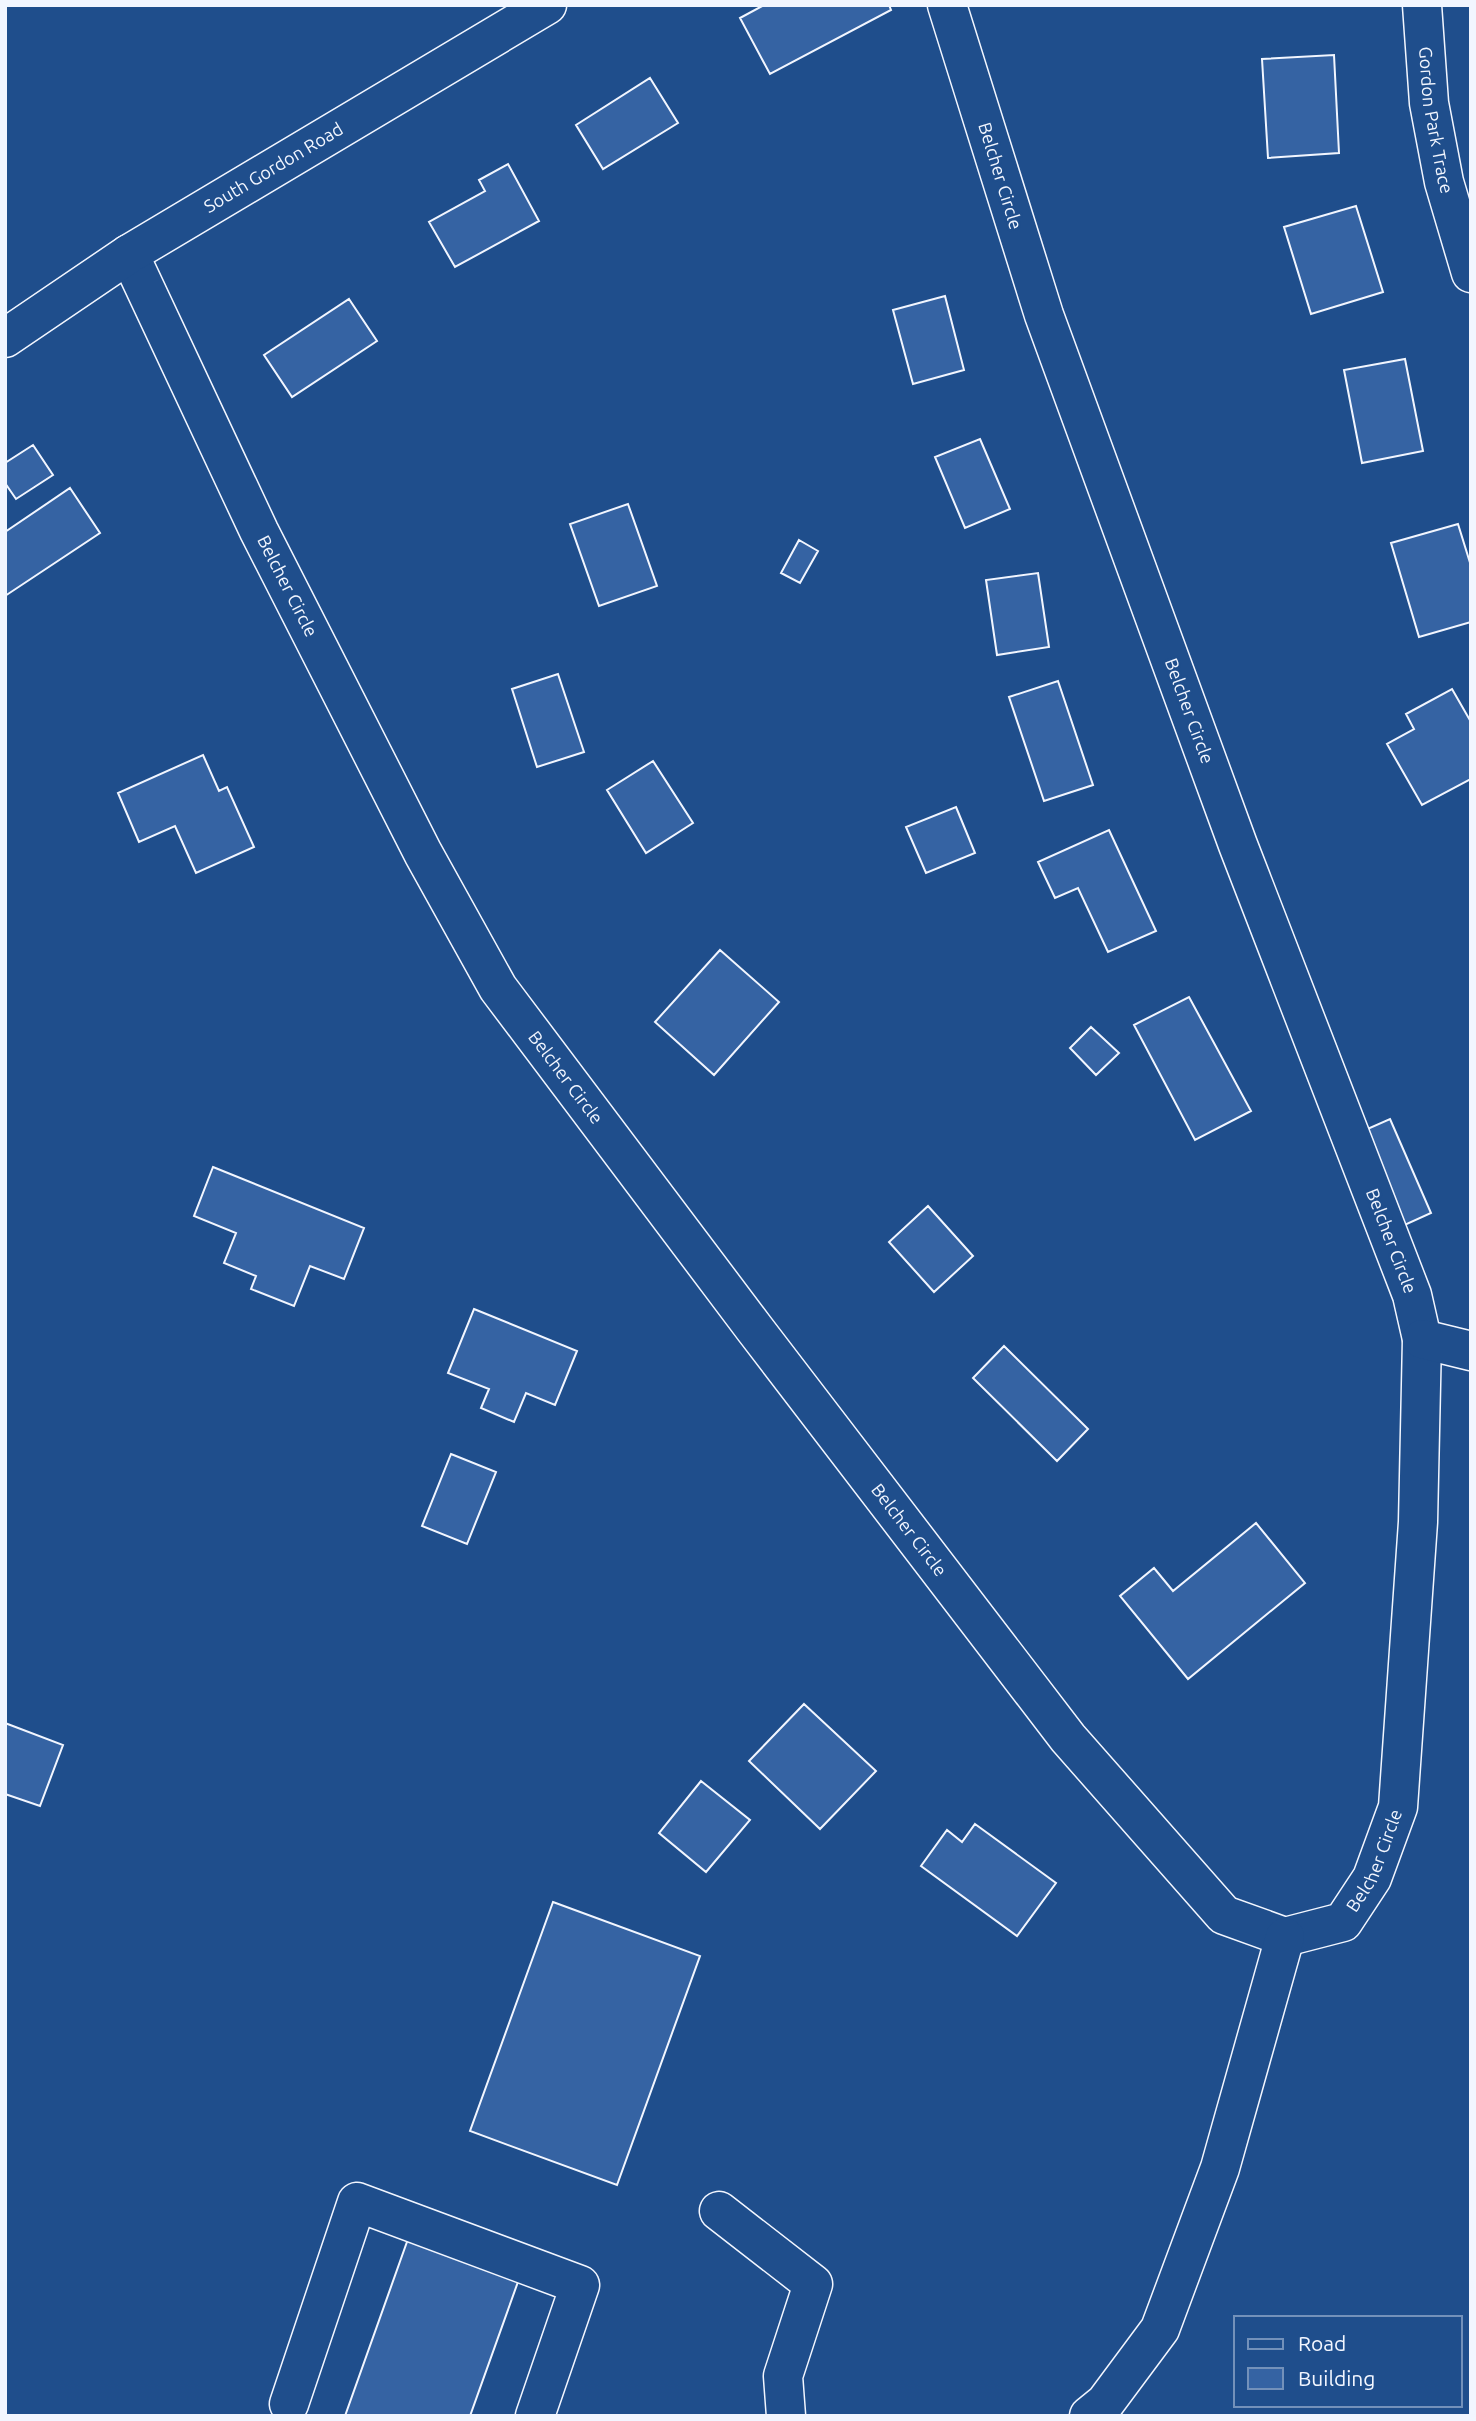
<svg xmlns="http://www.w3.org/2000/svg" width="1476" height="2421" viewBox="0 0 1476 2421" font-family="Ubuntu,sans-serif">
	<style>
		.building { fill: #3563a3; stroke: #f2f6ff; stroke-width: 2 }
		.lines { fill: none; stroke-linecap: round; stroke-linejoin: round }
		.minor-casing { stroke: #f2f6ff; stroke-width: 41 }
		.minor { stroke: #1f4e8c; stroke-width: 38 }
		.labels { text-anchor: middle; stroke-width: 5; stroke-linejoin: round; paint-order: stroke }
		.street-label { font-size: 18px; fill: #f2f6ff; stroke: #1f4e8c }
	</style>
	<rect width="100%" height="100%" fill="#1f4e8c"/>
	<path class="building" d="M764,5h125l2,5 -121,64 -30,-56z
		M1334,55l5,98 -71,5 -6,-99z
		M650,78l28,45 -75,46 -27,-44z
		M508,164l31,57 -84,46 -26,-45 56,-31 -6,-11z
		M1356,206l27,86 -72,22 -27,-87z
		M945,296l19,74 -51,14 -20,-74z
		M349,299l28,42 -85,56 -28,-42z
		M1405,359l18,92 -61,12 -18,-93z
		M980,439l30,70 -45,19 -30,-71z
		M33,445l20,30 -37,24 -11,-16v-20z
		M70,488l30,45 -95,63v-64z
		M628,504l29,82 -58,20 -29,-82z
		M1458,524l13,42v56l-52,15 -28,-94z
		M799,540l19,11 -18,32 -19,-10z
		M1038,573l11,74 -52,8 -11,-75z
		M558,674l26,78 -47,15 -25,-78z
		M1058,681l35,104 -49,16 -35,-104z
		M1452,689l19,33v57l-49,26 -35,-61 27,-15 -8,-15z
		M203,755l16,36 8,-4 27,60 -58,26 -21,-47 -36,16 -21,-49z
		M653,761l40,62 -47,30 -39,-63z
		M956,807l19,46 -49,20 -20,-46z
		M1109,830l47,101 -48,21 -30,-64 -23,10 -17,-36z
		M720,950l59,52 -65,73 -59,-53z
		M1189,997l62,114 -56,29 -61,-115z
		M1091,1027l28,26 -23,22 -26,-27z
		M1390,1119l41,94 -33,15 -42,-94z
		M213,1167l151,61 -20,51 -34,-13 -16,40 -43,-17 5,-13 -32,-13 12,-30 -42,-17z
		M928,1206l45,50 -39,36 -45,-50z
		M474,1309l103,42 -22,54 -29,-12 -12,29 -33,-14 8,-19 -41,-16z
		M1004,1346l84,83 -31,32 -84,-83z
		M451,1454l45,18 -29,72 -45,-18z
		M1256,1523l49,60 -117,96 -68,-83 34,-28 19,23z
		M804,1704l72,67 -56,58 -71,-68z
		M5,1723l58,22 -23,61 -35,-12z
		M701,1781l49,39 -44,52 -47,-39z
		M975,1824l81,59 -39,53 -96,-70 26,-36 15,12z
		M553,1902l147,54 -83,229 -147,-54z
		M408,2239l111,40 -49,137h-125z"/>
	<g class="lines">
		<defs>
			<g id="minor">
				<path id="s1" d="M1422,5l7,98 15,79 27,91"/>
				<path id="s2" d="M129,254l130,277 164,322 75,135 256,340 314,410 156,177 61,22 58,-15 29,-44 26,-71 20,-285 4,-183 -10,-44 -174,-450 -194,-530 -97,-310"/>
				<path id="s3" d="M5,338l124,-84 418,-249"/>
				<path d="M1422,1339l49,12"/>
				<path d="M719,2211l94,73 -30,92 3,40"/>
				<path d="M289,2404l68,-202 223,83 -45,131"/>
				<path d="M1089,2416l16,-13 55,-74 60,-161 65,-231"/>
			</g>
		</defs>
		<use href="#minor" class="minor-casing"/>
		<use href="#minor" class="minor"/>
	</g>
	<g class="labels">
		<g class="street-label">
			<text dy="6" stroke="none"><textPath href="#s1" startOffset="116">Gordon Park Trace</textPath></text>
			<text dy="6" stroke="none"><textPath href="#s3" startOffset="318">South Gordon Road</textPath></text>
			<text transform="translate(1000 176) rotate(73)" y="6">Belcher Circle</text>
			<text dy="6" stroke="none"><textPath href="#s2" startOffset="368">Belcher Circle</textPath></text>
			<text transform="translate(1189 711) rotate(70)" y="6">Belcher Circle</text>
			<text dy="6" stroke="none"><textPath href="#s2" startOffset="934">Belcher Circle</textPath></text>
			<text transform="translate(1391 1241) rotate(69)" y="6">Belcher Circle</text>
			<text dy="6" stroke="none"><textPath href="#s2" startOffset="1502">Belcher Circle</textPath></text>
			<text dy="6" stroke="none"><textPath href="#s2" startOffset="2194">Belcher Circle</textPath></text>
		</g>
	</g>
	<rect width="1476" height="2421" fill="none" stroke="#f2f6ff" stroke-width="14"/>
	<rect x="1234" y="2316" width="228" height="91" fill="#1f4e8c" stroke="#7391ba" stroke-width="2"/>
	<rect x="1248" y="2339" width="35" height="10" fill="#1f4e8c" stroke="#7391ba" stroke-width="2"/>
	<text x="1298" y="2351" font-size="21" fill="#f2f6ff">Road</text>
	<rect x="1248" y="2368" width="35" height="21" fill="#3563a3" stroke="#7391ba" stroke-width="2"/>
	<text x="1298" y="2386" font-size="21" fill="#f2f6ff">Building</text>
</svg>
